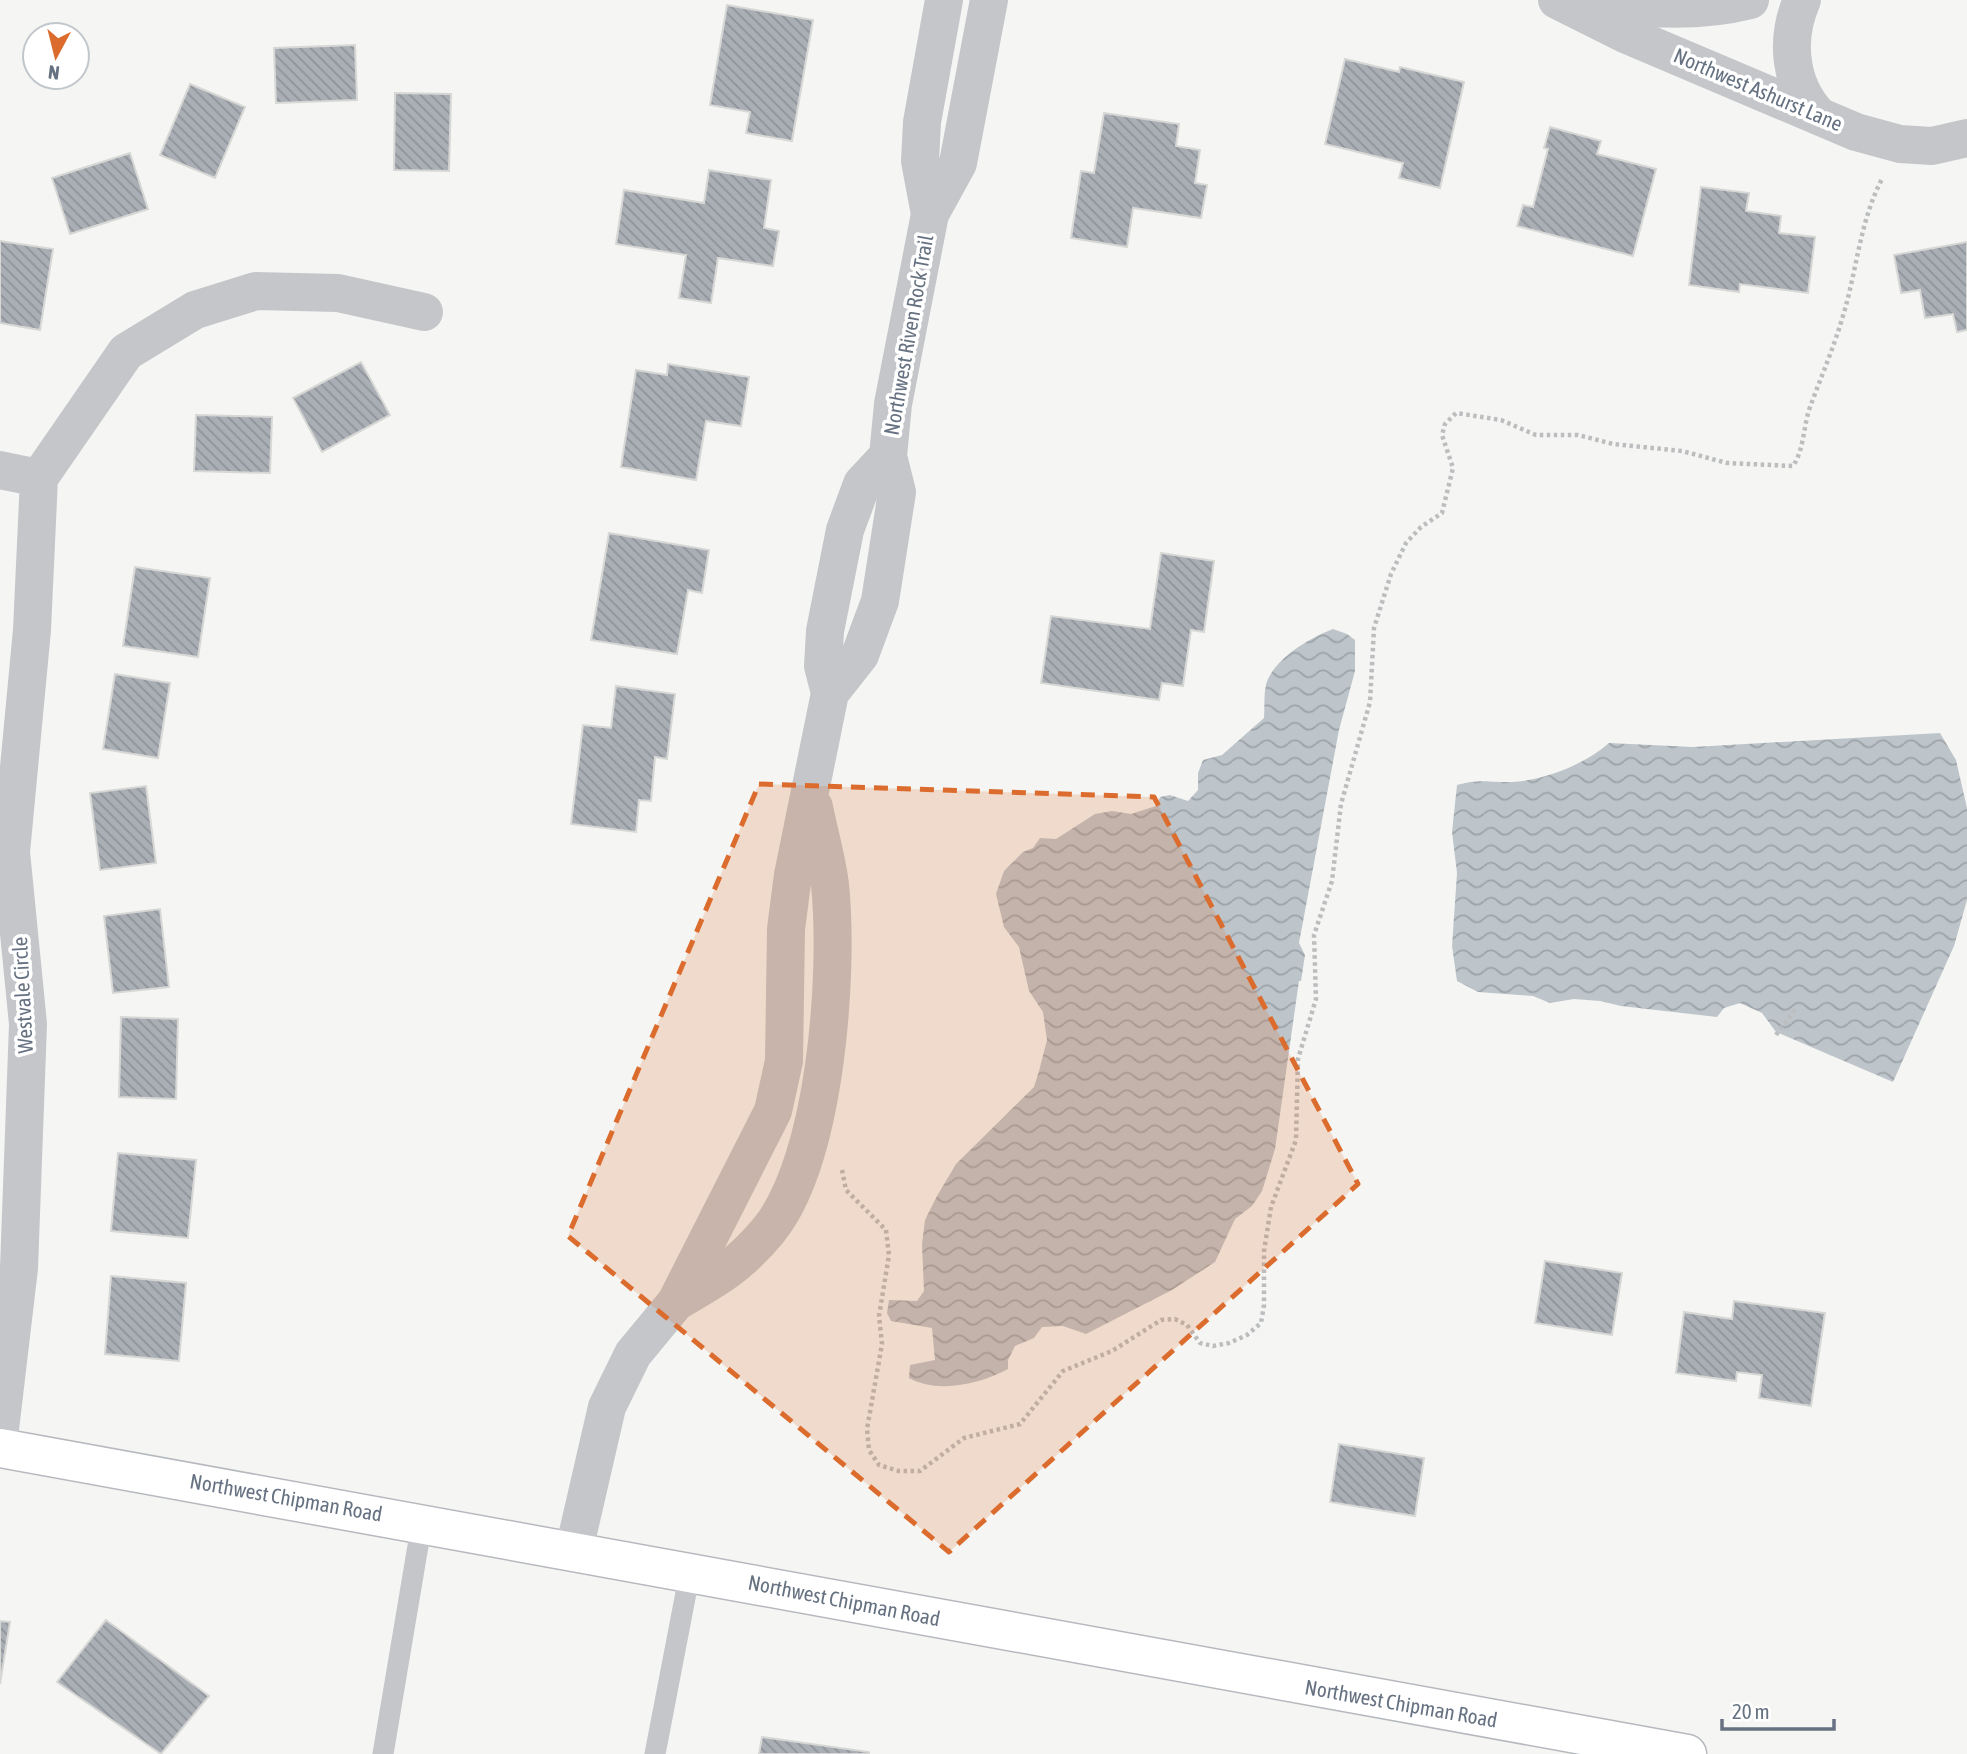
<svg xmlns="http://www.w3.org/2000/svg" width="1967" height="1754" viewBox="0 0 1967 1754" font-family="'Asap Condensed',sans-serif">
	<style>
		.water { fill: url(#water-waves) }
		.building { fill: url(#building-back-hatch); stroke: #d7d7d5; stroke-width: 2 }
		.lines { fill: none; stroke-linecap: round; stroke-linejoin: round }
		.secondary-casing { stroke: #b6b9be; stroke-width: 41 }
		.path { stroke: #bbbdbf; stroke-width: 4.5; stroke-dasharray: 3.5 3.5; stroke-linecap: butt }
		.service { stroke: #c4c6ca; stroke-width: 21 }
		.minor { stroke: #c4c6ca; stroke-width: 38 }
		.secondary { stroke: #fff; stroke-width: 38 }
		.marked { fill: #db6c2e; fill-opacity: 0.2; stroke: #db6c2e; stroke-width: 5; stroke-dasharray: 14 9; stroke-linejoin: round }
		.labels { text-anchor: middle; stroke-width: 7; stroke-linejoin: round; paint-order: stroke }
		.street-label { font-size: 21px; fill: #667282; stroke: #fff }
	</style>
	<defs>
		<pattern id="water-waves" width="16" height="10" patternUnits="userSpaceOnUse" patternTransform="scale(1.75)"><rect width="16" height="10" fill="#bdc5ca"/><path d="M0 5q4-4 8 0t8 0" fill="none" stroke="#9da4a9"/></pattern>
		<pattern id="building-back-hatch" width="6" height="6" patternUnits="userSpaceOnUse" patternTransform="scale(1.75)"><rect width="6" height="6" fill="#aaafb6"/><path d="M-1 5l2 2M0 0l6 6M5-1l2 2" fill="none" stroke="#8e9399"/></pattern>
	</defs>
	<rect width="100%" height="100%" fill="#f5f6f3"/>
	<path class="water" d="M1333,629l14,5 8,6v31l-16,59 -40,213 6,12 -4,26h-2l-24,168 -13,42 -10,15 -17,13 -20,43 -43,28 -86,44 -23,-8 -21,1 -8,11 -19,8 -7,14v9c-28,15 -70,25 -99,9l1,-13 25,-5 -3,-32 -41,-7 -4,-8 2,-13 28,1 7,-10 -2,-47 3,-24 12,-24 19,-32 78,-77 5,-16 8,-31 -4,-28 -14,-21 -10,-44 -15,-20 -8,-33 8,-23 19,-19 10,-4 7,-10 16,1 39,-25 17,-3 19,3 25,-8 4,-9 10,-2 18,6 10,-11v-17l5,-13 19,-5 42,-37c1,-11 -1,-29 4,-39 11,-23 42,-41 65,-50z
		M1940,733l16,27 11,48v92l-13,46 -61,136 -117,-50 -14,-19 -22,-10 -16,5 -7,9 -96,-11 -21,-5 -26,-2 -24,4 -17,-7 -55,-4 -21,-11 -5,-35 5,-73 -5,-41 5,-47c21,-6 29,-3 50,-3 34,0 77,-17 102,-39l84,4z"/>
	<path class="building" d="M727,5l86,15 -21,121 -46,-8 4,-21 -40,-7z
		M355,45l2,55 -81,3 -2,-55z
		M1345,59l54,13 1,-5 64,15 -24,106 -41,-10 4,-15 -78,-19z
		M190,84l55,23 -30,71 -55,-23z
		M395,93l56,1 -2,77 -55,-1z
		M1104,113l75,11 -3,22 24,4 -5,33 12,2 -6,33 -68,-10 -6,39 -56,-9 10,-67 13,2z
		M1550,127l51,14 -4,13 59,15 -23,87 -116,-30 6,-21 10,2 15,-58 -4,-1z
		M130,153l18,56 -78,25 -18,-56z
		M709,170l62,10 -7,48 15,3 -6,35 -55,-8 -7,45 -32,-5 7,-43 -70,-11 8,-54 80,13z
		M1701,187l48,6 -3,18 35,5 -2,17 36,4 -7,56 -68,-9 -1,8 -50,-7z
		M0,241l53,8 -13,81 -40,-7z
		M1967,242v88l-10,2 -4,-18 -28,4 -5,-28 -19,3 -7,-38z
		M361,362l29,53 -68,37 -29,-54z
		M668,364l81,13 -8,49 -35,-5 -10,59 -75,-13 15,-97 31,5z
		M196,415l76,2 -2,56 -76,-2z
		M609,533l100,17 -7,43 -14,-3 -11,64 -86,-14z
		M1161,553l53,8 -10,71 -13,-2 -8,56 -21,-3 -3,17 -118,-17 10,-67 99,13z
		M135,567l75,11 -12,79 -75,-11z
		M115,674l55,9 -12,75 -55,-9z
		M616,686l59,8 -8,65 -12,-2 -4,44 -12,-1 -3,32 -65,-8 12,-99 28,3z
		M146,786l10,77 -56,7 -10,-77z
		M160,909l9,78 -56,6 -9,-77z
		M121,1017l57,2 -2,80 -57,-2z
		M118,1153l78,7 -8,78 -77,-7z
		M1545,1261l77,12 -10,62 -77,-12z
		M111,1276l75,7 -7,78 -74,-7z
		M1734,1301l91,12 -14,93 -52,-8 3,-23 -25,-3 -1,9 -60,-8 8,-61 48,7z
		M1339,1444l85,14 -9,58 -85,-14z
		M106,1620l103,76 -48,58 -104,-72z
		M0,1621l10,1 -10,62z
		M762,1737l107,15v2h-110z"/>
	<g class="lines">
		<defs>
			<path id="secondary" d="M0,1448l1687,306"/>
		</defs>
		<use href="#secondary" class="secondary-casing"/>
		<path class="path" d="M1776,1035l21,-28
			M842,1170l4,20 40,40 3,25 -10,61 3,28 -15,85 2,21 10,15 20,6h21l44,-33 56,-14 43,-53 49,-20 49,-31 14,-1 12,6 13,18 13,3 16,-3 18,-8 14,-12 3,-18v-54l7,-44 25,-67 2,-81 18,-60 -2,-64 18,-54 9,-77 29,-102 4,-74 17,-54 15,-31 15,-16 21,-14 11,-45 -11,-33 3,-11 11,-11 45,7 35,15h42l35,9 69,7 45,12 66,3c11,-17 10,-36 16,-56 11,-31 24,-60 33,-91 15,-47 17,-96 40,-140"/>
		<path class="service" d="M383,1754l39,-232
			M655,1754l35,-182"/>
		<path class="minor" d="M1557,0l68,34 231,98 44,12 32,2 35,-8
			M1583,0c55,9 112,14 167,0
			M1802,0c-17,39 -13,84 16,115
			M930,214l-10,-53 2,-39 22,-122
			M0,470l39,8
			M39,478l87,-126 69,-42 61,-19 82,2 86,19
			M830,693l30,-38 20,-54 17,-109 -9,-36 5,-52 37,-190 28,-51 31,-163
			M676,1302c40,-23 62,-35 92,-71 58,-70 71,-257 62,-346 -3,-26 -11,-52 -16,-78
			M0,1429l19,-161 9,-244 -17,-172 21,-222 7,-152
			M574,1550l33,-143 26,-53 43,-52 97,-191 11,-50 2,-132 7,-54 37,-182 -7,-27 2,-35 20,-101 17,-46 26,-28"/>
		<use href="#secondary" class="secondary"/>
	</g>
	<path class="marked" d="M759,784l395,13 204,387 -409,368 -381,-316z"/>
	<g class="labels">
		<g class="street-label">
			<text transform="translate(1758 90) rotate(23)" y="7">Northwest Ashurst Lane</text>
			<text transform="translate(909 335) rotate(-80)" y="7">Northwest Riven Rock Trail</text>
			<text transform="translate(23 995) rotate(-93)" y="7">Westvale Circle</text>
			<text transform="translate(286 1498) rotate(10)" y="7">Northwest Chipman Road</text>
			<text transform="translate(844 1601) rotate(11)" y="7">Northwest Chipman Road</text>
			<text transform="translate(1401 1704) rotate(10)" y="7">Northwest Chipman Road</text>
		</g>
	</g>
	<g transform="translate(56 56) rotate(187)"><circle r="33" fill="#ffffff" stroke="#c2c7cd" stroke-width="2"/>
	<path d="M0-5L12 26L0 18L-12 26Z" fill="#db6c2e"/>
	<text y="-10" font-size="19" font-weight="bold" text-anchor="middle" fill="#667282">N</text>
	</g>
	<path d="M1722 1719v10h112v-10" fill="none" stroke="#667282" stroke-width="3.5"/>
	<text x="1732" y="1719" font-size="21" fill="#667282" stroke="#ffffff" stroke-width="5" paint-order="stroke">20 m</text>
</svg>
